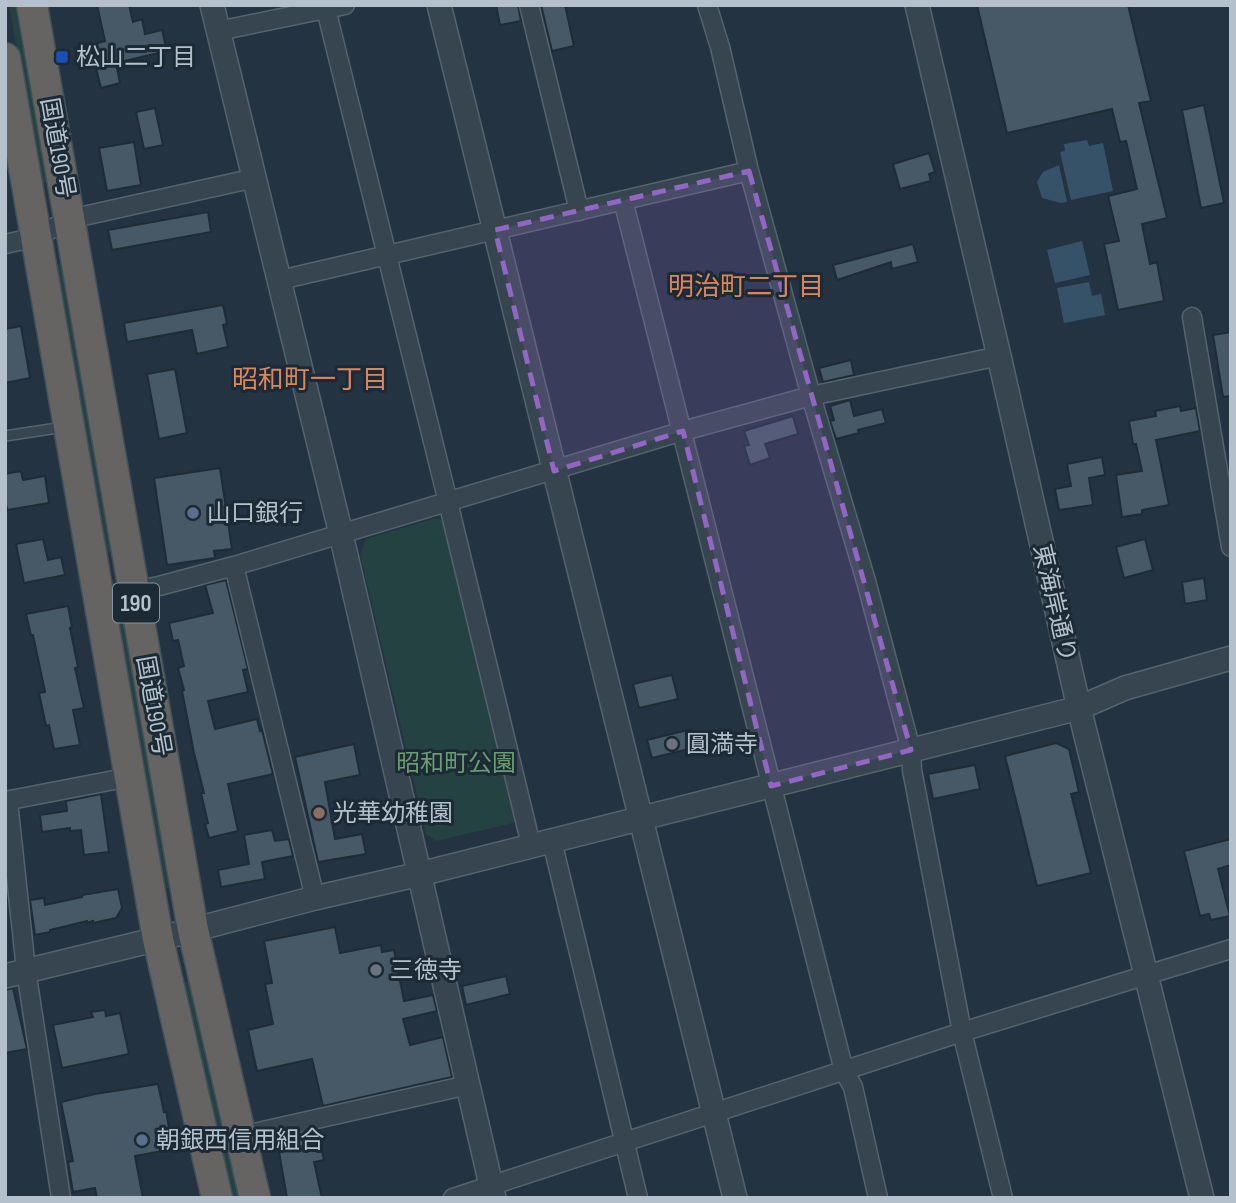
<svg xmlns="http://www.w3.org/2000/svg" width="1236" height="1203" viewBox="0 0 1236 1203" font-family="'Sofia Sans Condensed','Noto Sans JP',sans-serif">
	<style>
		.green { fill: #254242 }
		.water { fill: #365269 }
		.building { fill: #475967; stroke: #1e2c37; stroke-width: 2 }
		.lines { fill: none; stroke-linecap: round; stroke-linejoin: round }
		.service-casing { stroke: #55636e; stroke-width: 12 }
		.minor-casing { stroke: #55636e; stroke-width: 21 }
		.tertiary-casing { stroke: #55636e; stroke-width: 26 }
		.trunk-casing { stroke: #42505b; stroke-width: 33 }
		.service { stroke: #374550; stroke-width: 9 }
		.minor { stroke: #374550; stroke-width: 18 }
		.tertiary { stroke: #374550; stroke-width: 23 }
		.trunk { stroke: #666462; stroke-width: 30 }
		.marked { fill: #9267c4; fill-opacity: 0.2; stroke: #9267c4; stroke-width: 5; stroke-dasharray: 14 9; stroke-linejoin: round }
		.transit-dot { fill: #1a4fb4; stroke: #1c2a35; stroke-width: 2.5 }
		.service-dot { fill: #5c6f8a; stroke: #1c2a35; stroke-width: 2.5 }
		.worship-dot { fill: #6b7280; stroke: #1c2a35; stroke-width: 2.5 }
		.education-dot { fill: #8d6e63; stroke: #1c2a35; stroke-width: 2.5 }
		.labels { text-anchor: middle; stroke-width: 6; stroke-linejoin: round; paint-order: stroke }
		.shield { fill: #1c2a35; stroke: #86939e; stroke-width: 2 }
		.shield-label { font-size: 23px; font-weight: bold; fill: #b4c0cb }
		.poi-label { font-size: 24px; fill: #b4c0cb; stroke: #1c2a35; text-anchor: start }
		.street-label { font-size: 24px; fill: #b4c0cb; stroke: #1c2a35 }
		.park-label { font-size: 24px; fill: #699d6f; stroke: #1c2a35 }
		.neighbourhood-label { font-size: 26px; fill: #dc865e; stroke: #1c2a35 }
	</style>
	<rect width="100%" height="100%" fill="#233341"/>
	<path class="green" d="M9,5h9l31,177 -9,1z
		M67,263l48,288 -10,2 -50,-288z
		M436,518l9,3 72,301 -81,19 -10,-7 -66,-280 6,-15z
		M121,622h4l49,265 -12,2 -44,-266z
		M193,981l48,217h-12l-47,-214z"/>
	<path class="water" d="M1087,140l2,6 14,-3 10,48 -42,9 -11,-48 5,-1 -1,-7z
		M1059,165l8,37 -6,1 -19,-5 -5,-16 6,-10z
		M1082,241l8,34 -35,8 -8,-33z
		M1089,282l3,14 9,-2 4,21 -41,8 -7,-35z"/>
	<path class="building" d="M97,5h32l4,17 9,-3 3,15 17,-4 5,21 -51,12 4,20 -19,5 -11,-43 15,-4z
		M496,5h22l3,16 -21,4z
		M541,5h24l9,41 -22,5z
		M977,5h151l23,96 -12,2 28,115 -25,6 8,40 7,-2 7,39 -46,9 -14,-66 15,-3 -11,-45 29,-7 -11,-48 -6,1 -8,-33 -105,24z
		M1204,105l20,98 -23,5 -19,-98z
		M155,108l8,37 -19,4 -8,-37z
		M134,142l7,43 -34,6 -8,-43z
		M929,153l6,19 -6,2 2,7 -31,8 -7,-25z
		M208,212l3,20 -99,18 -4,-20z
		M913,244l5,18 -26,7 -1,-7 -54,18 -4,-15z
		M223,305l4,19 -4,1 5,22 -31,7 -5,-24 -65,12 -3,-19z
		M21,326l9,52 -25,5v-54z
		M1231,332v64l-8,1 -10,-62z
		M851,360l3,15 -31,7 -4,-14z
		M175,369l12,64 -28,6 -12,-65z
		M850,400l4,16 28,-7 4,14 -28,7 1,3 -23,6 -6,-18 4,-1 -4,-14z
		M1180,406l1,5 15,-3 4,23 -44,9 13,65 -27,5v4l-20,3 -6,-42 26,-4 -6,-27h-3l-4,-23 27,-5 -1,-5z
		M793,416l5,18 -33,10 5,14 -20,7 -6,-19 5,-1 -5,-14z
		M1102,457l3,18 -16,3 4,27 -34,5 -4,-21 16,-3 -4,-22z
		M220,468l12,81 -18,2 1,7 -48,7 -13,-87z
		M21,471l2,9 22,-4 4,27 -42,7 -2,-12v-24z
		M43,539l5,21 13,-3 4,18 -41,8 -8,-39z
		M1145,539l8,31 -29,8 -8,-31z
		M1204,578l3,22 -22,4 -3,-22z
		M226,580l22,89 -5,1 5,22 -40,9 7,28 42,-10 3,12 2,-1 11,44 -45,10 10,47 -29,7 -4,-14 3,-1 -7,-30h3l-10,-40 -12,-62 2,-1 -6,-22 6,-2 -6,-26 -5,1 -4,-18 44,-10 -8,-28z
		M68,606l4,21 -2,1 8,39 -3,1 9,40 -11,2 7,35 -26,4 -5,-24 -3,1 -7,-33 6,-1 -12,-57h-2l-5,-21z
		M672,675l6,24 -39,9 -6,-24z
		M692,729l5,18 -45,11 -5,-18z
		M1056,743l13,6 10,43 -8,2 20,79 -54,13 -32,-130z
		M354,744l6,31 -35,7 10,57 27,-5 4,20 -48,8 -23,-105z
		M975,765l5,24 -47,10 -5,-25z
		M101,794l8,58 -25,3 -3,-25 -11,1v-3l-28,4 -2,-17 27,-4 -1,-10z
		M272,830l3,11 14,-2 4,17 -31,6 3,17 -44,8 -3,-17 31,-6 -5,-29z
		M1231,839v26l-13,4 12,47 -19,4 -2,-6 -9,2 -16,-65z
		M118,889l4,19 -6,10 -23,5v-2l-6,2v-2l-37,9v2l-15,3 -5,-35 14,-2 1,7 37,-8v-2z
		M335,927l5,26 41,-8 1,7 12,-2 10,51 29,-6 4,16 -34,8 7,26 33,-8 9,40 -129,29 -11,-47 -55,12 -9,-41 25,-6 -8,-40 7,-1 -8,-42z
		M506,976l4,18 -44,11 -4,-19z
		M13,988l14,61 -22,4v-63z
		M105,1010l1,6 14,-3 9,41 -67,14 -9,-43 40,-8 -2,-5z
		M158,1084l6,28 2,-1 7,38 -38,7 8,42h-46l-2,-10 -22,4 -5,-30 5,-1 -12,-59 34,-8z
		M317,1131l7,29 -10,2 8,36h-35l-10,-58z"/>
	<g class="lines">
		<defs>
			<path id="service" d="M5,436l59,-9"/>
			<path id="minor" d="M529,5l50,206
				M707,5l13,42 29,124 62,225 55,185 45,169 1,20 50,262 41,166
				M326,9l122,493 83,343
				M218,31l127,-26
				M623,200c76,290 147,581 221,871l9,16 25,111
				M5,244l31,-7 34,-18 185,-41
				M280,280l469,-109
				M1192,317l39,230
				M234,566l81,332
				M99,597l60,-11 75,-20 449,-135 128,-35 188,-40
				M5,801l125,-24
				M8,801l18,169 35,228
				M552,841l86,357
				M241,1136l227,-51
				M453,1198l509,-166 269,-83"/>
			<path id="tertiary" d="M212,5l129,529 153,664
				M439,5l296,1193
				M917,5l82,351 80,352 123,490
				M5,976l153,-37 157,-41 105,-24 659,-166 46,-20 106,-30"/>
			<path id="trunk" d="M32,5l161,925 62,268
				M5,58l153,881 59,259"/>
		</defs>
		<use href="#service" class="service-casing"/>
		<use href="#minor" class="minor-casing"/>
		<use href="#tertiary" class="tertiary-casing"/>
		<use href="#trunk" class="trunk-casing"/>
		<use href="#service" class="service"/>
		<use href="#minor" class="minor"/>
		<use href="#tertiary" class="tertiary"/>
		<use href="#trunk" class="trunk"/>
	</g>
	<path class="marked" d="M749,171l162,579 -140,36 -88,-355 -129,40 -59,-241z"/>
	<rect class="transit-dot" x="55" y="50" width="14" height="14" rx="3.5"/>
	<g class="service-dot">
		<circle cx="193" cy="513" r="7"/>
		<circle cx="142" cy="1140" r="7"/>
	</g>
	<g class="worship-dot">
		<circle cx="672" cy="744" r="7"/>
		<circle cx="376" cy="970" r="7"/>
	</g>
	<circle class="education-dot" cx="319" cy="813" r="7"/>
	<g class="labels">
		<rect class="shield" x="113" y="583.5" width="46" height="39" rx="5"/>
		<g class="shield-label">
			<text x="136" y="611">190</text>
		</g>
		<g class="poi-label">
			<text x="76" y="65">松山二丁目</text>
			<text x="207" y="521">山口銀行</text>
			<text x="686" y="752">圓満寺</text>
			<text x="333" y="821">光華幼稚園</text>
			<text x="390" y="978">三徳寺</text>
			<text x="156" y="1148">朝銀西信用組合</text>
		</g>
		<g class="street-label">
			<text transform="translate(58 148) rotate(80)" y="8">国道190号</text>
			<text transform="translate(1055 603) rotate(77)" y="8">東海岸通り</text>
			<text transform="translate(154 706) rotate(80)" y="8">国道190号</text>
		</g>
		<g class="park-label">
			<text x="456" y="771">昭和町公園</text>
		</g>
		<g class="neighbourhood-label">
			<text x="746" y="295">明治町二丁目</text>
			<text x="310" y="388">昭和町一丁目</text>
		</g>
	</g>
	<rect width="1236" height="1203" fill="none" stroke="#b4c0cb" stroke-width="14"/>
</svg>
